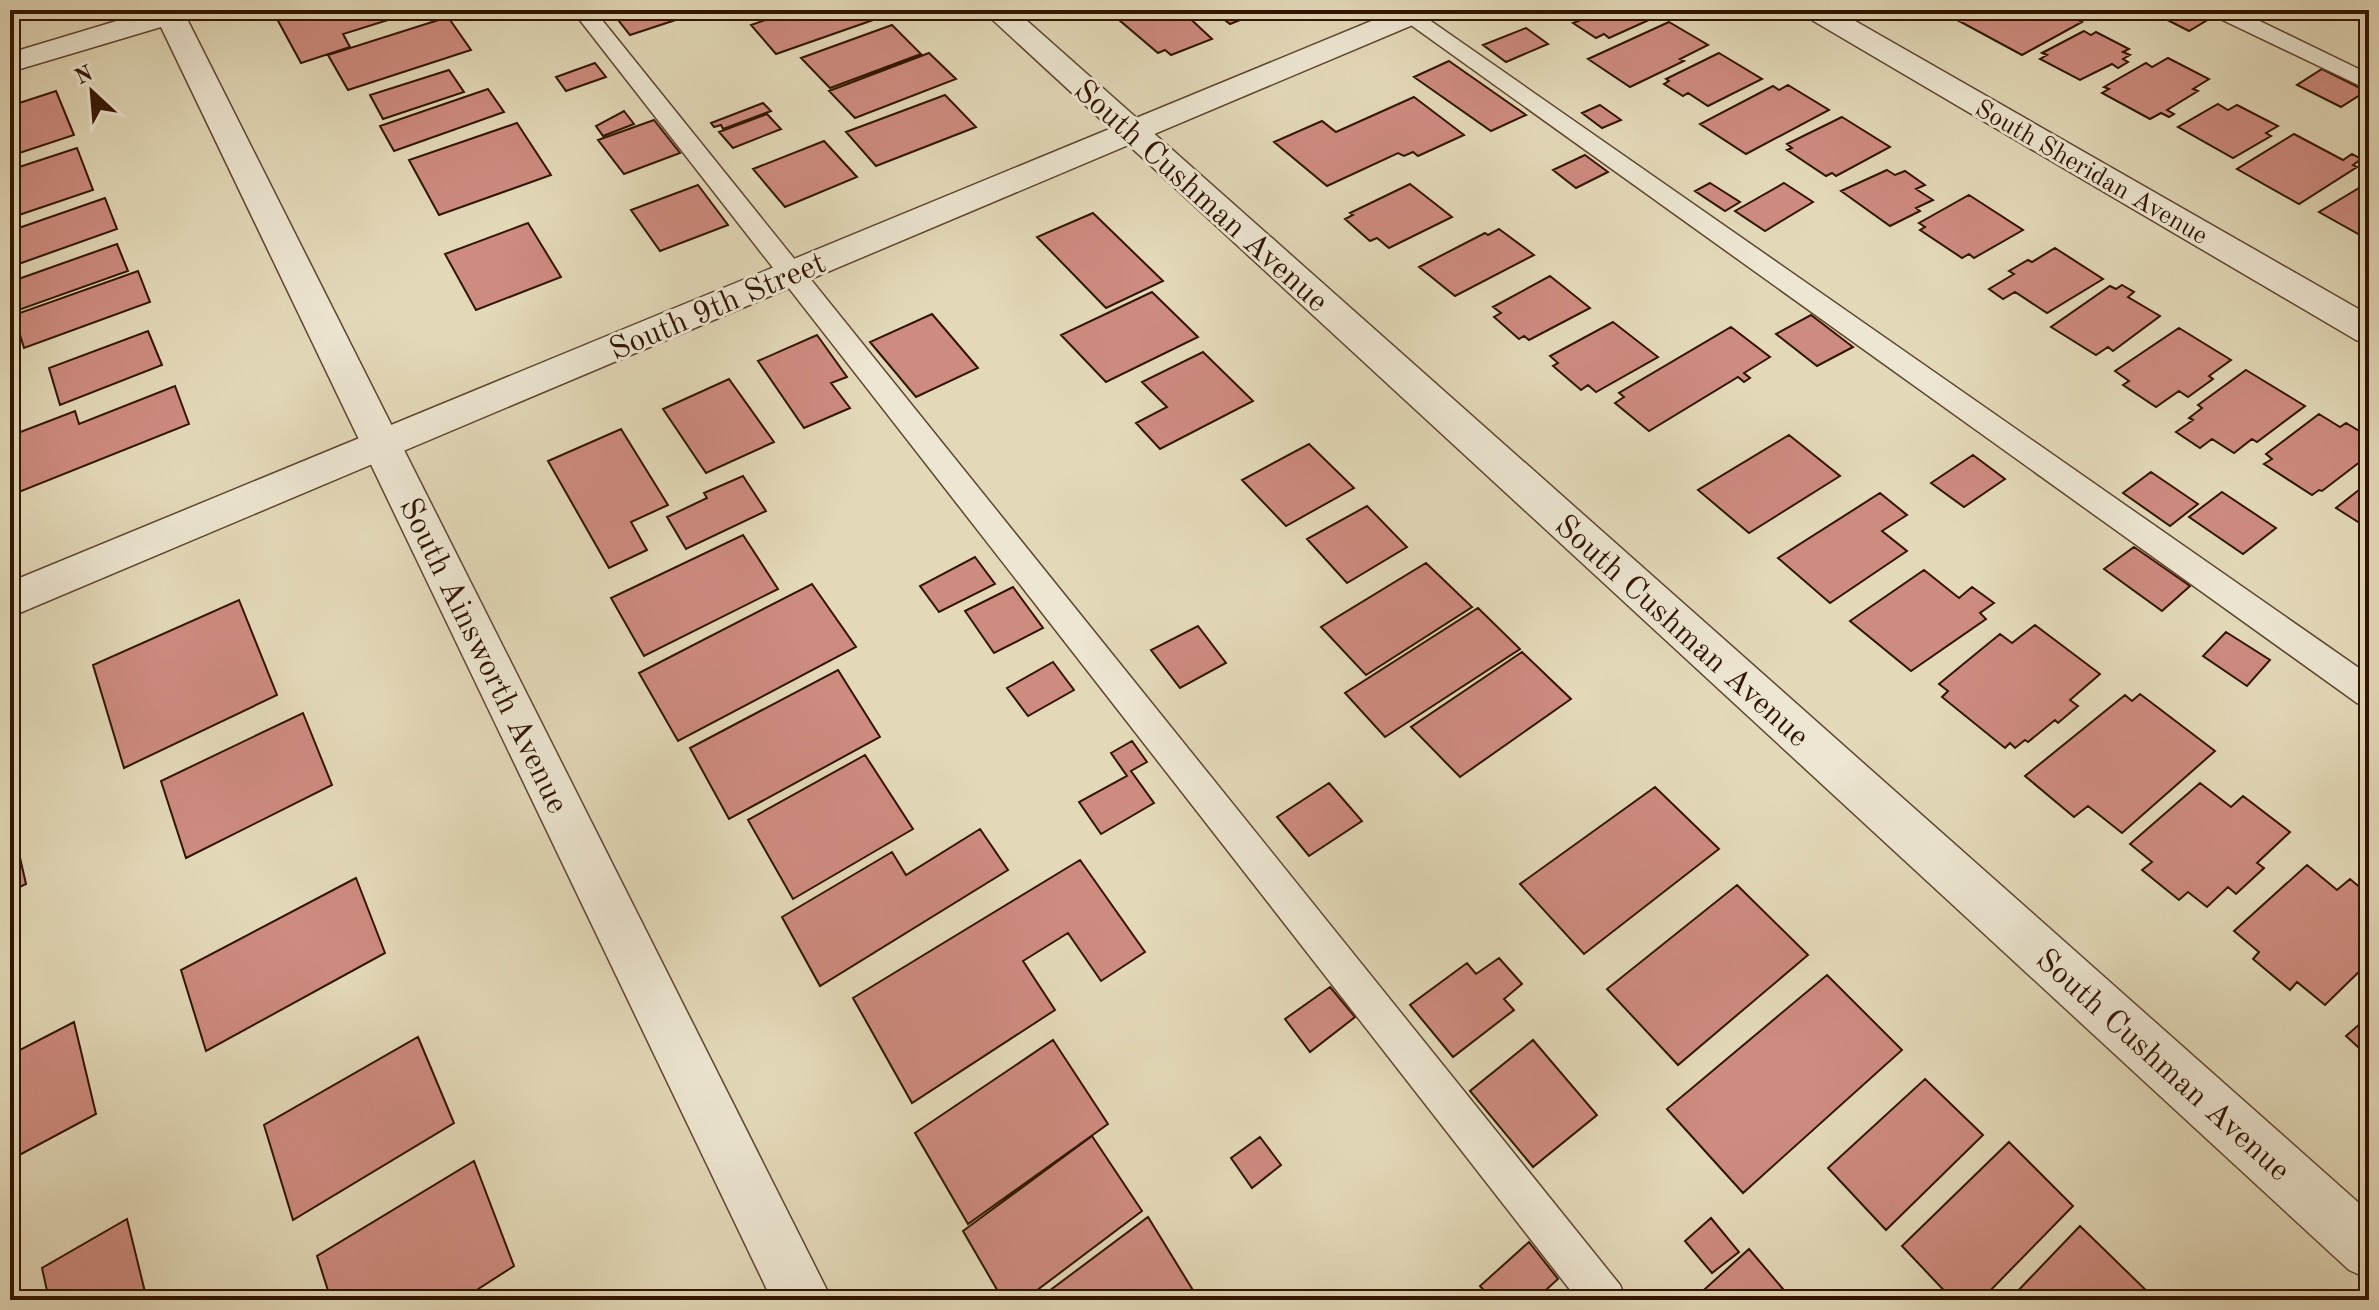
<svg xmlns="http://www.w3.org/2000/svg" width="2379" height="1310" viewBox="0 0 2379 1310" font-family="'Old Standard TT',serif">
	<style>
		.building { fill: #ce8b80; stroke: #311500; stroke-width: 2 }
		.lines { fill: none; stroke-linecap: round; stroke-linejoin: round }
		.service-casing { stroke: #5e462e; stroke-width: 3 }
		.minor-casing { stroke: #5e462e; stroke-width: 3 }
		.tertiary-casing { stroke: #5e462e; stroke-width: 3 }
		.service { fill: #ede6d2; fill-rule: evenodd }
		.minor { fill: #ede6d2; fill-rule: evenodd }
		.tertiary { fill: #ede6d2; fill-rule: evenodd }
		.labels { text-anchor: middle; stroke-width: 6; stroke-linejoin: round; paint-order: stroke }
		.far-street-label { font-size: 26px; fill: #311500; stroke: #ede6d2 }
		.street-label { font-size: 32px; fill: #311500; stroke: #ede6d2 }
	</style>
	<rect width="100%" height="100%" fill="#e3d9b9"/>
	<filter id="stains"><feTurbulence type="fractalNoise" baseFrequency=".0025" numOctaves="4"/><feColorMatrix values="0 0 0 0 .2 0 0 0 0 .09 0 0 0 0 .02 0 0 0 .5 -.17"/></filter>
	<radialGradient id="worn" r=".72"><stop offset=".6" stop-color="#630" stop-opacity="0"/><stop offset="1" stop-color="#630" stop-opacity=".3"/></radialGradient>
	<path class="building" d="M299,10h121l-77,24 7,13 -49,16 -25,-46z
		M634,10h72l-76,25 -15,-19z
		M795,10h72l9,9 -100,35 -25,-29z
		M1143,10h38l31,29 -41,16 -6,-5 -7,3 -40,-34z
		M1212,10h53l-35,14z
		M1566,10h87l7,5 -51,23 -5,-4 -8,4 -23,-15 8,-3z
		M1981,10h115l-18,10 4,2 -60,33 -63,-34z
		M2148,10h54l12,6 -25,15z
		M448,17l23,33 -123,40 -20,-35z
		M1669,22l39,23 -28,14 4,2 -54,26 -42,-28z
		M892,25l29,29 -91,34 -29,-30z
		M1526,28l22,16 -42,18 -23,-17z
		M2084,31l7,4 5,-3 33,17 -6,3 7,3 -7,4 5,3 -10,6 -6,-4 -32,16 -40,-21 7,-4 -5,-2z
		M929,53l27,26 -101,39 -26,-27z
		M1719,53l43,26 -54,27 -20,-13 -5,3 -19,-12 5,-3 -3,-2z
		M2168,58l41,21 -16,10 5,2 -31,19 7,4 -5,3 -8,-4 -11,6 -48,-26 7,-4 -5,-2 42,-24 6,4z
		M1449,61l77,54 -35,16 -77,-54z
		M595,63l11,14 -40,14 -10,-14z
		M2322,69l44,22 -25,16 -44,-22z
		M449,70l15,22 -81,27 -13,-24z
		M1788,85l41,25 -83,44 -46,-30 73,-38 6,4z
		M488,89l16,23 -110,39 -14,-25z
		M56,91l18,44 -64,21v-50z
		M945,95l31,32 -100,39 -30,-34z
		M1414,97l50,38 -46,21 -5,-4 -9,4 -6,-3 -71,33 -53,-44 48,-21 14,11z
		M763,103l8,8 -48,18 -2,-4 -7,2 -3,-4z
		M2218,104l10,6 9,-5 41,21 -12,7 5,3 -38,22 -55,-31z
		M1600,105l21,15 -19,8 -20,-15z
		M624,111l10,13 -31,12 -7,-10z
		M767,114l14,15 -48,19 -14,-16z
		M1842,117l48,30 -54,29 -4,-3 -6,3 -39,-26 5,-2 -5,-4z
		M654,120l26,33 -56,21 -26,-34z
		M517,123l34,52 -112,40 -30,-55z
		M2294,134l49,26 9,-6 9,5 -8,6 4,2 -58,37 -62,-35z
		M824,141l33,36 -72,30 -32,-38z
		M77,148l16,42 -83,28v-48z
		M1585,155l23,17 -32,16 -23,-18z
		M1887,170l8,5 10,-4 20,14 -9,4 17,11 -17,8 4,3 -30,15 -49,-35z
		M2369,182v58l-50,-28z
		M1710,183l30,19 -15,9 -30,-20z
		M1784,183l29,19 -48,29 -30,-20z
		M1410,184l42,33 -63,31 -12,-10 -7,3 -25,-22 8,-4 -3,-2z
		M698,185l30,40 -68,26 -29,-41z
		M1969,195l54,35 -49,28 -5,-4 -7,4 -42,-28 5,-3 -6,-4z
		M105,198l12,31 -107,38v-36z
		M1093,213l70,68 -57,27 -69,-71z
		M528,223l33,54 -85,33 -31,-56z
		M1499,229l35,26 -79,41 -36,-29 66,-34 3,2z
		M117,244l11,27 -115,41 -3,-30z
		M2055,248l48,31 -56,34 -32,-21 -12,7 -14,-10 25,-15 -5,-3 19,-11 4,2z
		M138,271l12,31 -126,46 -10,-33z
		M1550,276l40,32 -61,32 -5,-4 -5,3 -25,-22 7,-4 -8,-6z
		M2122,285l12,7 -6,5 32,19 -47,35 -5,-4 -12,8 -45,-28 59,-41 6,3z
		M1152,292l46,45 -92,45 -45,-47z
		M932,314l46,54 -62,29 -46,-55z
		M1811,315l42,32 -36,19 -41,-32z
		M1613,322l45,35 -62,35 -8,-7 -7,5 -28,-24 5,-3 -8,-7z
		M1731,327l39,30 -26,16 6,5 -6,4 -6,-5 -89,54 -34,-28 9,-6 -5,-4z
		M2179,328l52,32 -22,16 4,3 -25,18 -9,-6 -23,16 -33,-22 6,-4 -14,-10z
		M148,331l14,34 -102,40 -11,-37z
		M817,335l30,42 -16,6 19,25 -46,20 -46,-67z
		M1203,352l50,49 -93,48 -24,-26 31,-16 -25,-25z
		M2246,370l59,36 -48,36 -5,-3 -18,14 -22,-14 -12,9 -24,-16 17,-12 -4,-2 13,-10 -4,-3z
		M729,379l45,63 -68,31 -43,-64z
		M175,386l14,38 -170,68 -9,-33v-23l65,-25 4,13z
		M2319,414l21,13 6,-4 23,14v18l-47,36 -3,-1 -7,5 -48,-31 8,-5 -6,-5z
		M621,429l47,76 -37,17 16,28 -38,18 -61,-107z
		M1789,435l51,41 -91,57 -51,-43z
		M1309,444l45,44 -68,38 -44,-46z
		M1973,455l32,24 -41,28 -33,-24z
		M2151,472l47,32 -28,22 -47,-33z
		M743,476l23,35 -80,38 -19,-32 40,-19 -3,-5z
		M2369,482v47l-33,-21z
		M2222,492l54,36 -33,26 -54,-37z
		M1880,493l27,22 -25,16 25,20 -77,52 -52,-45z
		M1367,506l40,41 -60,36 -40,-44z
		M743,535l35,54 -134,67 -33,-58z
		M2134,547l56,39 -28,25 -58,-42z
		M975,557l20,27 -56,28 -19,-26z
		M1426,563l46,44 -106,68 -45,-48z
		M1924,570l35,28 13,-11 22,16 -14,10 6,6 -75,52 -61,-50z
		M812,584l44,63 -178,94 -39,-68z
		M1013,587l30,41 -49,25 -29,-42z
		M239,600l38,95 -153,73 -31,-103z
		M1478,608l42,41 -135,88 -40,-44z
		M2035,625l65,49 -30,26 8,6 -20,17 -3,-3 -27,22 -3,-2 -10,8 -5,-5 -5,5 -63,-51 6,-6 -9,-7 61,-50 12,9z
		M1198,626l28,37 -46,25 -29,-38z
		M2226,632l44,28 -23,26 -44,-30z
		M1522,652l49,47 -111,78 -49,-50z
		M1053,662l21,28 -46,26 -21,-28z
		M838,670l42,67 -151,82 -39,-71z
		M2140,694l75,57 -93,82 -34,-27 -14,11 -49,-41 100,-81 7,6z
		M303,713l29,72 -146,73 -25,-77z
		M1132,741l15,21 -16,9 23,32 -53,31 -22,-32 48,-26 -16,-23z
		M865,755l48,74 -120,70 -45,-79z
		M1329,783l33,38 -53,35 -32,-39z
		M2200,783l31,24 12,-11 47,36 -33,31 7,5 -28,26 -8,-7 -21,20 -19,-15 -9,8 -37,-30 10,-8 -22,-18z
		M1655,787l64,62 -135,105 -64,-70z
		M10,814l16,70 -16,8z
		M980,829l28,41 -188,116 -38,-69 110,-65 14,23z
		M1080,860l65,92 -44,29 -33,-48 -45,28 32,49 -143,93 -59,-105z
		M2307,865l30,25 13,-11 19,16v67l-44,43 -28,-23 -7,8 -37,-31 6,-7 -25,-21z
		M356,878l29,75 -179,98 -25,-81z
		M1737,885l71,70 -130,110 -71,-76z
		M1499,958l23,26 -18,15 10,11 -61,47 -43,-52 57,-42 9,11z
		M1827,975l75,75 -159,143 -76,-84z
		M1330,987l25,30 -45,35 -25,-33z
		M2369,1016v41l-23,-21z
		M74,1022l22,92 -86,46v-105z
		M418,1037l36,86 -161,97 -29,-95z
		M1053,1040l55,84 -140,100 -53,-91z
		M1533,1040l64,75 -64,52 -63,-76z
		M1925,1079l58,56 -97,95 -58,-62z
		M1092,1136l50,75 -118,89h-21l-40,-69z
		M1260,1137l21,28 -29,23 -21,-30z
		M2009,1142l64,64 -92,94h-28l-51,-54z
		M474,1161l40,105 -53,34h-130l-14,-44z
		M1148,1217l51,83h-162z
		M1711,1218l28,34 -27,21 -27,-32z
		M127,1219l20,81h-98l-7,-32z
		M2080,1226l76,74h-143l-2,-2z
		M1529,1242l29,37 -23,21h-43l-12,-14z
		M1749,1249l34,40 -13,11h-73l-2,-2z"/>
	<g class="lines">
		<defs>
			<path id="service" d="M572,10h22l1026,1275 6,15h-48z
				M1390,10h25l954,665v32l-12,-4z
				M2209,10h28l132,64v16l-157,-75z"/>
			<path id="minor" d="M153,10h49l-5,6 -10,3 645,1281h-60l-611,-1273 -151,45v-19z
				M982,10h33l1354,1202v67l-20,-9z
				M1800,10h36l533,305v29l-13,-4 -551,-324z"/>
			<path id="tertiary" d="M1398,10h41l-5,6 -1424,601v-35z"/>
		</defs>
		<use href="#service" class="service-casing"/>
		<use href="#minor" class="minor-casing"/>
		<use href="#tertiary" class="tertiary-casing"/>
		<use href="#service" class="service"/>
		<use href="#minor" class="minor"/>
		<use href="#tertiary" class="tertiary"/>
	</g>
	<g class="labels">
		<g class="far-street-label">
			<text transform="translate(2092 171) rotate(30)" y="9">South Sheridan Avenue</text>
		</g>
		<g class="street-label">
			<text transform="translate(1202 195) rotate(42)" y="11">South Cushman Avenue</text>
			<text transform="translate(717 305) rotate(-23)" y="11">South 9th Street</text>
			<text transform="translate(1683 630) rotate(42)" y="11">South Cushman Avenue</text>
			<text transform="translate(485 655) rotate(64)" y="11">South Ainsworth Avenue</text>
			<text transform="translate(2164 1064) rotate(42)" y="11">South Cushman Avenue</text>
		</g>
	</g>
	<rect width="2379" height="1310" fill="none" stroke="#e3d9b9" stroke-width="40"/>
	<rect x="12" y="12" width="2355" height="1286" fill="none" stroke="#311500" stroke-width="4"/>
	<rect x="20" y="20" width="2339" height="1270" fill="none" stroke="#311500" stroke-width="2"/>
	<g transform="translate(92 92) rotate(334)" stroke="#ede6d2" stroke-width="6" paint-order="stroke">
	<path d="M0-6L14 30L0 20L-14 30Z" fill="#311500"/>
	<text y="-12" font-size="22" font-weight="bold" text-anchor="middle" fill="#311500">N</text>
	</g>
	<rect width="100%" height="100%" filter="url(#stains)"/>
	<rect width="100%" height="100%" fill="url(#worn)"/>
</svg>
